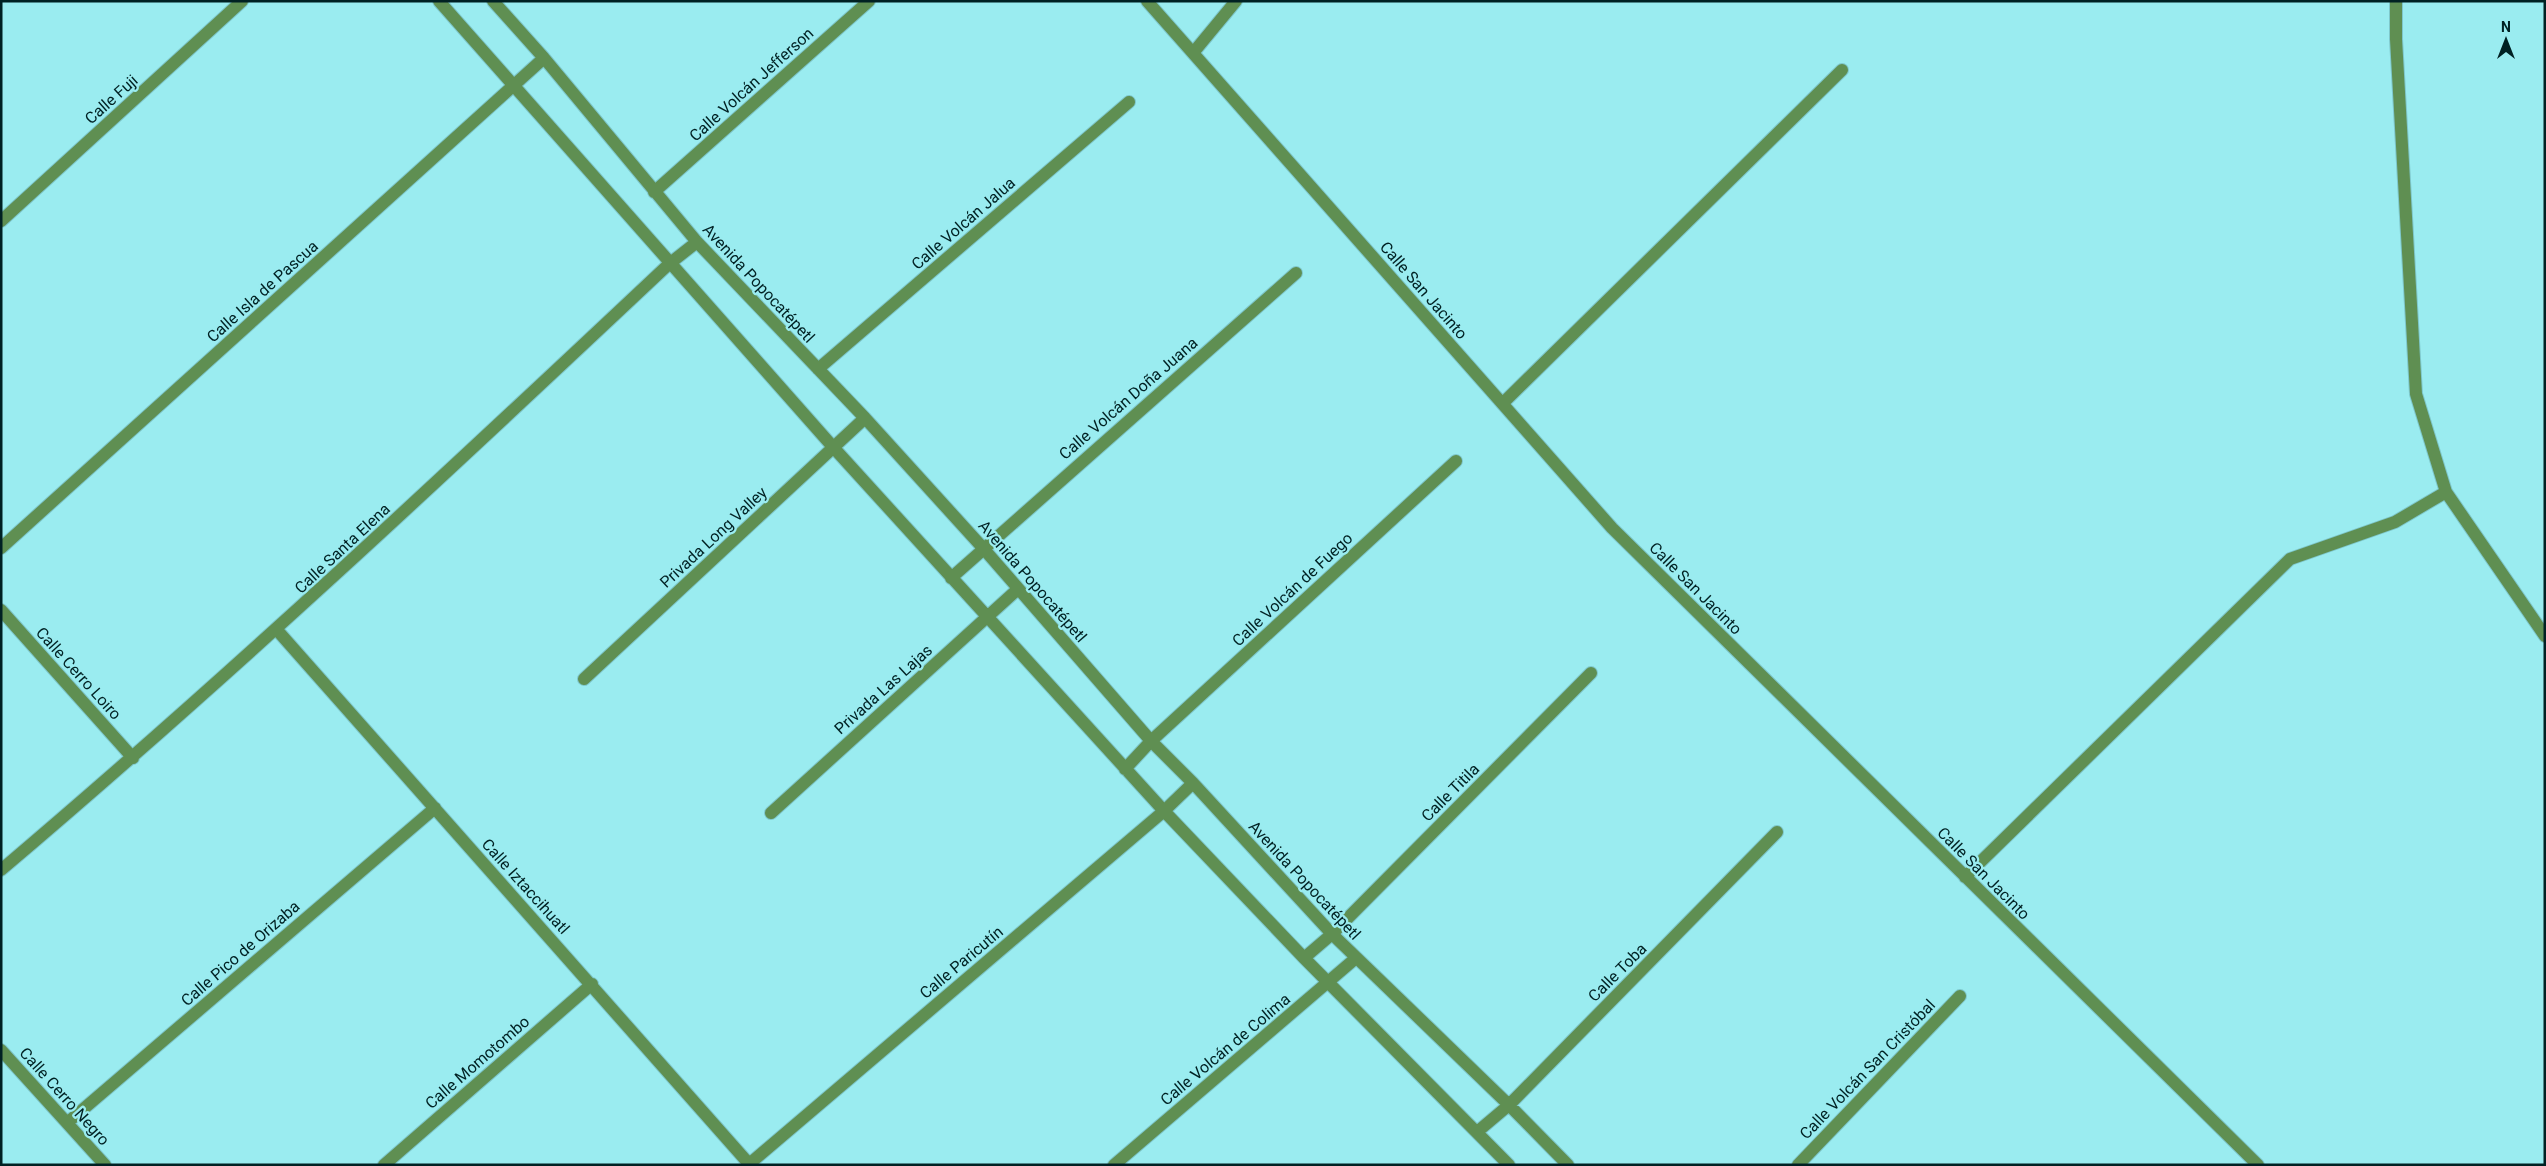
<svg xmlns="http://www.w3.org/2000/svg" width="2546" height="1166" viewBox="0 0 2546 1166" font-family="Roboto,sans-serif">
	<style>
		.lines { fill: none; stroke-linecap: round; stroke-linejoin: round }
		.minor-casing { stroke: #7ec7cb; stroke-width: 14 }
		.minor { stroke: #5f8f52; stroke-width: 12 }
		.labels { text-anchor: middle; stroke-width: 4.5; stroke-linejoin: round; paint-order: stroke }
		.street-label { font-size: 16px; fill: #002123; stroke: #9aecf0 }
	</style>
	<rect width="100%" height="100%" fill="#9aecf0"/>
	<g class="lines">
		<defs>
			<path id="minor" d="M439,1l394,446 331,364 140,147 205,207
				M493,1l51,57 153,184 168,176 118,130 168,193 42,42 139,151 177,171 59,60
				M1147,1l465,527 646,637
				M2396,1v38l20,355 30,98 99,144
				M1193,53l43,-52
				M654,192l215,-191
				M1,221l241,-220
				M818,369l311,-267
				M1503,403l339,-333
				M1,548l543,-490
				M951,578l345,-305
				M1,610l132,148
				M277,630l473,535
				M584,679l281,-261
				M1125,769l26,-28 305,-280
				M771,813l247,-224
				M1,870c230,-195 449,-400 668,-606l28,-22
				M1965,877l325,-318 105,-37 51,-30
				M1304,958l28,-24 259,-261
				M1,1050l104,115
				M67,1123l368,-315
				M1477,1132l32,-27 268,-273
				M384,1165l208,-181
				M748,1165l416,-354 29,-28
				M1114,1165l242,-207
				M1798,1165l162,-169"/>
		</defs>
		<use href="#minor" class="minor-casing"/>
		<use href="#minor" class="minor"/>
	</g>
	<g class="labels">
		<g class="street-label">
			<text transform="translate(751 84) rotate(-42)" y="6">Calle Volcán Jefferson</text>
			<text transform="translate(111 99) rotate(-42)" y="6">Calle Fuji</text>
			<text transform="translate(963 223) rotate(-41)" y="6">Calle Volcán Jalua</text>
			<text transform="translate(759 283) rotate(47)" y="6">Avenida Popocatépetl</text>
			<text transform="translate(1424 290) rotate(49)" y="6">Calle San Jacinto</text>
			<text transform="translate(262 291) rotate(-42)" y="6">Calle Isla de Pascua</text>
			<text transform="translate(1128 398) rotate(-41)" y="6">Calle Volcán Doña Juana</text>
			<text transform="translate(713 537) rotate(-43)" y="6">Privada Long Valley</text>
			<text transform="translate(342 548) rotate(-43)" y="6">Calle Santa Elena</text>
			<text transform="translate(1033 581) rotate(49)" y="6">Avenida Popocatépetl</text>
			<text transform="translate(1696 588) rotate(45)" y="6">Calle San Jacinto</text>
			<text transform="translate(1292 589) rotate(-43)" y="6">Calle Volcán de Fuego</text>
			<text transform="translate(79 673) rotate(48)" y="6">Calle Cerro Loiro</text>
			<text transform="translate(883 689) rotate(-42)" y="6">Privada Las Lajas</text>
			<text transform="translate(1450 792) rotate(-45)" y="6">Calle Titila</text>
			<text transform="translate(1984 873) rotate(45)" y="6">Calle San Jacinto</text>
			<text transform="translate(1305 880) rotate(47)" y="6">Avenida Popocatépetl</text>
			<text transform="translate(526 886) rotate(48)" y="6">Calle Iztaccihuatl</text>
			<text transform="translate(240 953) rotate(-41)" y="6">Calle Pico de Orizaba</text>
			<text transform="translate(961 962) rotate(-40)" y="6">Calle Paricutín</text>
			<text transform="translate(1617 972) rotate(-45)" y="6">Calle Toba</text>
			<text transform="translate(1225 1049) rotate(-40)" y="6">Calle Volcán de Colima</text>
			<text transform="translate(477 1062) rotate(-41)" y="6">Calle Momotombo</text>
			<text transform="translate(1867 1069) rotate(-46)" y="6">Calle Volcán San Cristóbal</text>
			<text transform="translate(65 1096) rotate(48)" y="6">Calle Cerro Negro</text>
		</g>
	</g>
	<rect width="2546" height="1166" fill="none" stroke="#002123" stroke-width="5"/>
	<g transform="translate(2506 40)" stroke="#9aecf0" stroke-width="4" paint-order="stroke">
	<path d="M0-4L9 19L0 12L-9 19Z" fill="#002123"/>
	<text y="-8" font-size="14" font-weight="bold" text-anchor="middle" fill="#002123">N</text>
	</g>
</svg>
